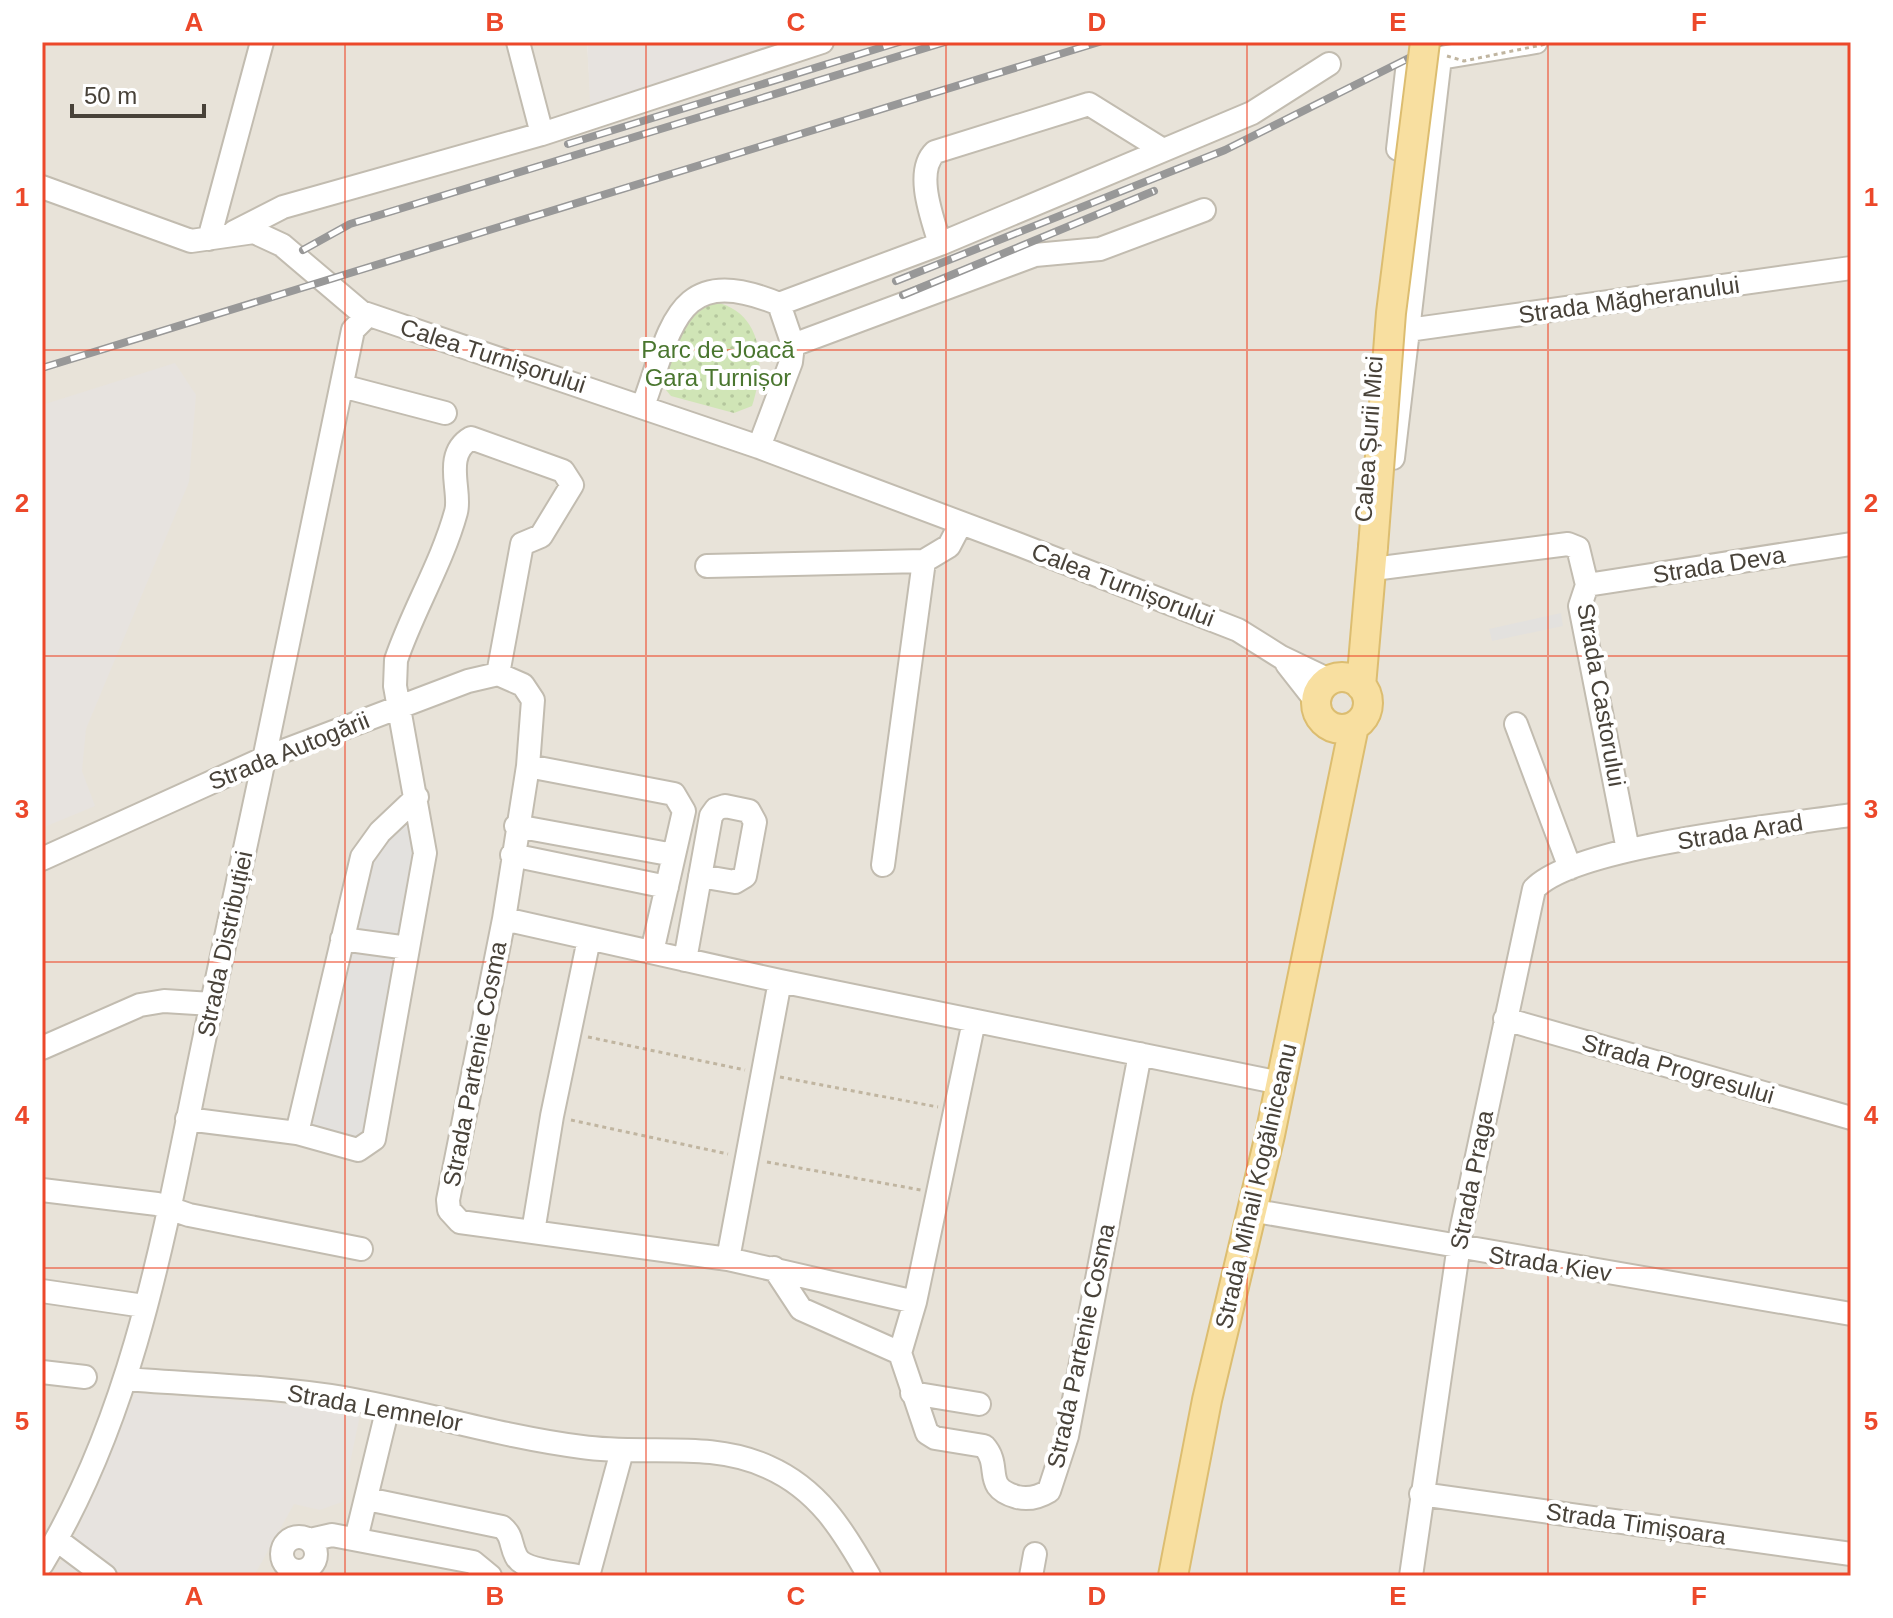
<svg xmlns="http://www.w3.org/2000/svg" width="1893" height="1618" viewBox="0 0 1893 1618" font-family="Helvetica,sans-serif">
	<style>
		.residential { fill: #e8e3d9 }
		.industrial { fill: #e7e3df }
		.park { fill: url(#park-dots) }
		.parking { fill: #e3e1de }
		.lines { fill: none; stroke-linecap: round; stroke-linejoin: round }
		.minor-casing { stroke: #c2bcb0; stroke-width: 26 }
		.major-casing { stroke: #dcbd70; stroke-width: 32 }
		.path { stroke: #c0b5a0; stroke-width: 3; stroke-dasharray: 4 4; stroke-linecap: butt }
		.minor { stroke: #fff; stroke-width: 22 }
		.major { stroke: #f8dfa0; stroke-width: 28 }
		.rail-casing { stroke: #989898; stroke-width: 8 }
		.rail { stroke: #fff; stroke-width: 5; stroke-dasharray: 15; stroke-linecap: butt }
		.major-bridge-casing { stroke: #dcbd70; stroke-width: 32; stroke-linecap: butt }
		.path-bridge { stroke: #c0b5a0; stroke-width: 3; stroke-dasharray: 4 4; stroke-linecap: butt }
		.major-bridge { stroke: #f8dfa0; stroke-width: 28 }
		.grid { fill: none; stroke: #ec482a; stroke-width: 2; stroke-opacity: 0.55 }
		.labels { text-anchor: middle; stroke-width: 8; stroke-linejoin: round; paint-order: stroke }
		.street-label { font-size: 24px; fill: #484239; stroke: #fff }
		.park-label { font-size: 24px; fill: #4a762f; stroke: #fff }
		.neatline { fill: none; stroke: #ec482a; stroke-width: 3 }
		.grid-label { font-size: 26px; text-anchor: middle; font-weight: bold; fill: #ec482a }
	</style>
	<defs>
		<pattern id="park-dots" width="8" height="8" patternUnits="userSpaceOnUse" patternTransform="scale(2)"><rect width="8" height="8" fill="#d0e5b6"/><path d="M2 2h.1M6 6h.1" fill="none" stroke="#b4c69d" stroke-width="1.8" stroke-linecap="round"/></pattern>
	</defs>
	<rect width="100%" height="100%" fill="#f4f1ea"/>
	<path class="residential" d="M42,42h545l5,79 241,-79h1018v1534h-1809z"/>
	<path class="industrial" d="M587,42h246l-242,79z
		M175,363l21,32 -7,87 -103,247 -4,42 13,35 -53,22v-423z
		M135,1393l226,17 -19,92 -22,8 -26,-6 -40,72h-203l16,-22z"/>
	<path class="park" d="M715,302c50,11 50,65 37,104l-18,7 -63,-17 -5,-6c0,-32 17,-80 49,-88z"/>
	<path class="parking" d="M1561,613l2,13 -71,15 -3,-12z
		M430,812l-60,327h-69l81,-320z"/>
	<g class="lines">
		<defs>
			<path id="minor" d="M518,42l24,92
				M1440,58l96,-16
				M42,187l149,54 63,-9 28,13 79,67 398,135 261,98 218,85 43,27 48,23
				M234,232l49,-25 259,-73 280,-92
				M209,239l53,-197
				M940,244c-7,-24 -26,-72 -5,-92l154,-48 74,46
				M779,304l161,-60 312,-131 77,-49
				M1394,332l457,-64
				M793,345l242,-90 65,-6 104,-39
				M342,386l103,27
				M643,406c29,-79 33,-145 136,-102l14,41 -2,17 -32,85
				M1393,458l47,-400 -24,6 -9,7 -9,78
				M707,566l217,-5 25,-15 12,-23
				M1381,568l187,-24 10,4 9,37 -7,21 48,244
				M1587,585l264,-41
				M1287,664l29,37
				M1516,724l54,144
				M528,766l146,28 10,17 -32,141
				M516,826l158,29
				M512,855l155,32
				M42,859l223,-101 203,-77 30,-7 25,11 10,15 -5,66 -24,153 -56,281 1,10 11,12 268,37 52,-278
				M883,865l41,-304
				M504,919l276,62 501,102
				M342,939l66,9
				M685,960l26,-144 5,-7 9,-3 24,5 6,11 -10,54 -10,6 -35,-6
				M1505,1019l346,99
				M42,1048l98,-43 24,-4 48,3
				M187,1119l110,14 61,17 16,-11 51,-286 -30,-167 1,-26c17,-50 46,-97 60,-148 6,-20 -14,-57 15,-74l92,33 9,14 -31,51 -19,8 -24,130
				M297,1133l65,-276 18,-25 37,-35
				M42,1190l115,14 32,11 172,34
				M1250,1210l601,104
				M533,1232l19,-116 37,-177
				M728,1259l187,43 59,-281
				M774,1268l27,41 99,44 27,80 8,5 49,8c19,21 -3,41 33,51 12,3 22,0 32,-6l18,-55 73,-382
				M42,1291l102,15
				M900,1353l15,-51
				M42,1372l43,5
				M126,1379c72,6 146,7 218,19 80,14 158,39 238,49 62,9 128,-7 186,20 50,22 75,63 101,109
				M912,1393l67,11
				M1421,1494l430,60
				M367,1499l135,28c11,9 8,17 14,29 7,15 46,17 61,20
				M282 1554a17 17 0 1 1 34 0a17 17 0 1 1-34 0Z
				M356,1539l32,-132
				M57,1540l48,36
				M310,1540l22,-5 141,27 17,14
				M42,1564c99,-162 127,-360 166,-543 50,-230 98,-460 145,-691l15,-15
				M588,1576l34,-125
				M1031,1576l4,-22
				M1411,1576l50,-345 73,-342c40,-44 252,-64 317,-74"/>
			<path id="major" d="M1316 703a26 26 0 1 1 52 0a26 26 0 1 1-52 0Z
				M1361,686l12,-139
				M1173,1576l34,-176 63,-265 84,-409"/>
		</defs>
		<use href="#minor" class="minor-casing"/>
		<use href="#major" class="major-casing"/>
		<path class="path" d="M588,1037l157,33
			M780,1077l158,30
			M571,1120l157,34
			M767,1162l154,28"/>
		<use href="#minor" class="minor"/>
		<use href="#major" class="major"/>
		<defs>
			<path id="rail" d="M568,144l331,-102
				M303,250l47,-26 595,-182
				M896,281l329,-131 216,-108
				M903,295l251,-104
				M42,368l1057,-326"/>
		</defs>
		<use href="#rail" class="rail-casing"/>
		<use href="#rail" class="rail"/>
		<defs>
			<path id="major-bridge" d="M1373,547l18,-234 34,-271"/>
		</defs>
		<use href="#major-bridge" class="major-bridge-casing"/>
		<path class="path-bridge" d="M1447,56l17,5 92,-19"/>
		<use href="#major-bridge" class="major-bridge"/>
	</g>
	<path class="grid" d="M345,42v1534M646,42v1534M946,42v1534M1247,42v1534M1548,42v1534M42,350h1809M42,656h1809M42,962h1809M42,1268h1809"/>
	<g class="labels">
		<g class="street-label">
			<text transform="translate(1629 300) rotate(-8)" y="8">Strada Măgheranului</text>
			<text transform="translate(493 356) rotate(18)" y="8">Calea Turnișorului</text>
			<text transform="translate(1369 439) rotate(-86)" y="8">Calea Șurii Mici</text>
			<text transform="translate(1719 565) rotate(-9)" y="8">Strada Deva</text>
			<text transform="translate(1123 585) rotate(21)" y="8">Calea Turnișorului</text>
			<text transform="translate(1601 695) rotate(80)" y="8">Strada Castorului</text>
			<text transform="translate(289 751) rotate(-22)" y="8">Strada Autogării</text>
			<text transform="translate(1740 832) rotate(-9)" y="8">Strada Arad</text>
			<text transform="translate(225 944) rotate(-78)" y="8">Strada Distribuției</text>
			<text transform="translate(475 1064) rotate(-79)" y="8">Strada Partenie Cosma</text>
			<text transform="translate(1678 1069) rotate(16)" y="8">Strada Progresului</text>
			<text transform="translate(1472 1180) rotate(-79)" y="8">Strada Praga</text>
			<text transform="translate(1256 1186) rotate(-77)" y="8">Strada Mihail Kogălniceanu</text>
			<text transform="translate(1550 1264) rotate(9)" y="8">Strada Kiev</text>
			<text transform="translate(1081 1346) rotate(-78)" y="8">Strada Partenie Cosma</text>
			<text transform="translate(375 1408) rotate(10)" y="8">Strada Lemnelor</text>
			<text transform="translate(1636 1524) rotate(8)" y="8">Strada Timișoara</text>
		</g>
		<g class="park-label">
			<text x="718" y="358">Parc de Joacă<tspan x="718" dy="28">Gara Turnișor</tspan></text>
		</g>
	</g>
	<rect width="1893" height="1618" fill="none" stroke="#ffffff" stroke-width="88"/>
	<path d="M72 104v12h132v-12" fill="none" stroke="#484239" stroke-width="4"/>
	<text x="84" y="104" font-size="24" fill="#484239" stroke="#ffffff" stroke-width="6" paint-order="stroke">50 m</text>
	<rect x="44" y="44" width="1805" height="1530" class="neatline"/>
	<g class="grid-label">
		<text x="194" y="31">A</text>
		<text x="495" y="31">B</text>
		<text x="796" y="31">C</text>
		<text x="1097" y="31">D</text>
		<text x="1398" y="31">E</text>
		<text x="1699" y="31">F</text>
		<text x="22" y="206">1</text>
		<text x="1871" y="206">1</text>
		<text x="22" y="512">2</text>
		<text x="1871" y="512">2</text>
		<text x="22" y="818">3</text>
		<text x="1871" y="818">3</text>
		<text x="22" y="1124">4</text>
		<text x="1871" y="1124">4</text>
		<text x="22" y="1430">5</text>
		<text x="1871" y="1430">5</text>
		<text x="194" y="1605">A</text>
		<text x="495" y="1605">B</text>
		<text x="796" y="1605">C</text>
		<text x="1097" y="1605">D</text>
		<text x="1398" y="1605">E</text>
		<text x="1699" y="1605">F</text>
	</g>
</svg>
